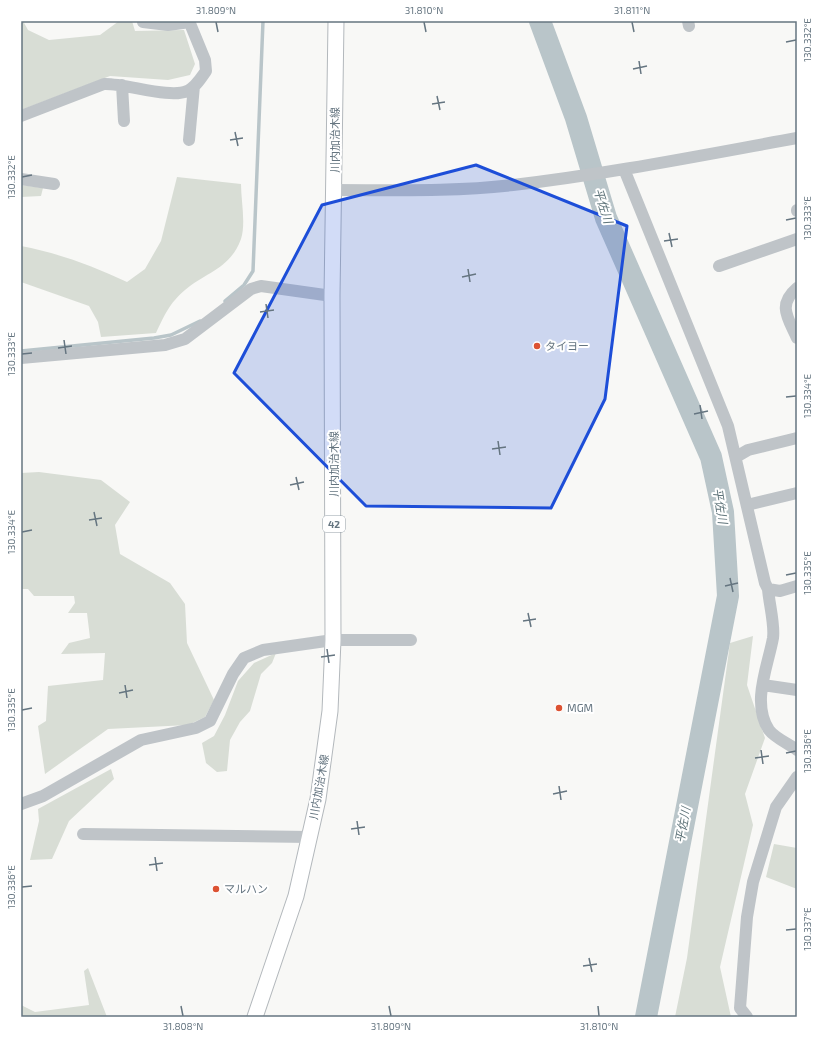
<svg xmlns="http://www.w3.org/2000/svg" width="818" height="1038" viewBox="0 0 818 1038" font-family="'Exo 2','Noto Sans JP',sans-serif">
	<style>
		.green { fill: #d8ddd5 }
		.lines { fill: none; stroke-linecap: round; stroke-linejoin: round }
		.stream { stroke: #b9c5c9; stroke-width: 3.5 }
		.river { stroke: #b9c5c9; stroke-width: 22 }
		.major-casing { stroke: #b3b8bc; stroke-width: 17 }
		.minor { stroke: #bfc4c8; stroke-width: 12 }
		.major { stroke: #fff; stroke-width: 15 }
		.marked { fill: #1d4ed8; fill-opacity: 0.2; stroke: #1d4ed8; stroke-width: 3; stroke-linejoin: round }
		.ticks { fill: none; stroke: #657580; stroke-width: 1.5 }
		.poi-dot { fill: #dc5232; stroke: #fff; stroke-width: 1.5 }
		.labels { text-anchor: middle; stroke-width: 4; stroke-linejoin: round; paint-order: stroke }
		.shield { fill: #fff; stroke: #939ea6; stroke-width: 1 }
		.shield-label { font-size: 10px; font-weight: bold; fill: #657580 }
		.street-label { font-size: 11px; fill: #657580; stroke: #fff }
		.poi-label { font-size: 11px; fill: #657580; stroke: #fff; text-anchor: start }
		.water-label { font-size: 12px; font-style: italic; fill: #5f747a; stroke: #fff }
		.neatline { fill: none; stroke: #657580; stroke-width: 1.5 }
		.ticks-label { font-size: 10px; text-anchor: middle; fill: #657580 }
	</style>
	<rect width="100%" height="100%" fill="#f8f8f6"/>
	<path class="green" d="M21,21h2l5,9 21,10 51,-5 19,-14h13l3,10 49,-1 11,34 -5,11 -22,5 -58,-4 -89,34z
		M177,177l64,7c0,17 5,39 0,55 -11,30 -35,33 -56,51 -16,14 -20,24 -29,43l-55,4 -3,-15 -9,-16 -68,-24v-68v32c37,7 72,20 106,36l18,-13 16,-28z
		M21,185l22,3 -2,8 -20,1z
		M39,472l62,8 29,22 -15,23 5,29 50,29 15,21 2,39 27,57 -9,17 -17,8 -80,4 -63,45 -7,-48 8,-5 2,-35 55,-6 2,-27 -44,1 8,-11 21,-5 -3,-25h-19l7,-10 -1,-7h-40l-6,-7h-7v-116z
		M753,636l-6,49 18,53 -20,56 8,31 -33,142 11,50h-56l12,-59 43,-315z
		M276,653l-4,10 -11,11 -11,37 -10,11 -10,18 -3,31 -10,1 -11,-9 -4,-20 12,-7 11,-21 13,-34 16,-18z
		M111,769l3,10 -45,42 -17,38 -22,1 9,-39 -1,-12z
		M774,844l23,4v41l-31,-12z
		M88,968l19,49h-86v-12l14,7 54,-7 -5,-34z"/>
	<g class="lines">
		<path class="stream" d="M225,301l19,-16 9,-14 10,-250
			M21,351l133,-13 17,-3 29,-14"/>
		<path class="river" d="M540,21l36,97 30,100 105,239 12,55 5,84 -82,421"/>
		<defs>
			<path id="major" d="M255,1017l41,-121 22,-97 12,-88 3,-71 -1,-344 4,-275"/>
		</defs>
		<use href="#major" class="major-casing"/>
		<path class="minor" d="M688,21l1,5
			M143,22l25,3 22,-3
			M122,85l2,36
			M21,116l83,-32c21,-1 66,15 83,7 8,-3 14,-13 19,-20l-1,-11 -16,-39
			M189,140l5,-54
			M624,169l104,257 37,157 3,6 12,2 17,-5
			M21,179l33,5
			M334,190c60,0 120,2 179,-5 95,-11 190,-30 284,-47
			M797,210v1
			M719,266l78,-27
			M797,288c-20,17 -9,30 0,50
			M21,358l144,-13 20,-6 66,-50 10,-3 71,10
			M736,457l12,-7 49,-12
			M747,505l50,-12
			M768,589c1,14 7,36 5,49 -5,28 -22,65 -4,92 6,8 20,14 28,20
			M763,685l34,5
			M21,804l22,-8 98,-56 55,-12 14,-7 23,-47 11,-16 19,-8 70,-10h78
			M83,834l227,3
			M747,1017l-7,-9 7,-91 6,-35 23,-75 21,-30"/>
		<use href="#major" class="major"/>
	</g>
	<path class="marked" d="M476,165l151,61 -22,173 -54,109 -185,-2 -132,-133 88,-168z"/>
	<path class="ticks" d="M216,22l2,10M424,22l2,10M632,22l2,10M786,42l10,-2M639,61l2,13M633,69l14,-3M437,96l3,14M432,104l13,-2M235,132l3,14M230,140l13,-2M22,177l10,-2M786,220l10,-2M669,233l3,14M664,241l14,-2M468,269l2,13M462,277l14,-3M266,304l2,14M260,312l14,-2M64,340l2,14M58,348l14,-2M22,354l10,-1M786,397l10,-1M700,405l2,14M694,414l14,-3M498,441l2,14M492,449l14,-2M296,477l3,13M290,485l14,-3M94,512l3,14M89,520l13,-2M22,532l10,-2M786,575l10,-2M730,578l3,14M725,586l13,-3M528,613l3,14M523,621l13,-2M327,649l2,14M321,657l14,-2M125,685l2,13M119,693l14,-3M22,710l10,-2M761,750l2,14M786,753l10,-2M755,758l14,-2M559,786l2,14M553,794l14,-3M357,821l2,14M351,829l14,-2M155,857l2,14M149,865l14,-2M22,887l10,-1M786,930l10,-1M589,958l3,14M583,966l14,-2M181,1006l2,10M389,1006l2,10M598,1006l1,10"/>
	<g class="poi-dot">
		<circle cx="537" cy="346" r="4"/>
		<circle cx="559" cy="708" r="4"/>
		<circle cx="216" cy="889" r="4"/>
	</g>
	<g class="labels">
		<rect class="shield" x="323" y="516" width="22" height="16" rx="3"/>
		<g class="shield-label">
			<text x="334" y="528">42</text>
		</g>
		<g class="street-label">
			<text transform="translate(335 140) rotate(-90)" y="4">川内加治木線</text>
			<text transform="translate(334 464) rotate(-90)" y="4">川内加治木線</text>
			<text transform="translate(319 787) rotate(-80)" y="4">川内加治木線</text>
		</g>
		<g class="poi-label">
			<text x="545" y="350">タイヨー</text>
			<text x="567" y="712">MGM</text>
			<text x="224" y="893">マルハン</text>
		</g>
		<g class="water-label">
			<text transform="translate(603 206) rotate(72)" y="4">平佐川</text>
			<text transform="translate(720 506) rotate(81)" y="4">平佐川</text>
			<text transform="translate(683 825) rotate(-79)" y="4">平佐川</text>
		</g>
	</g>
	<rect width="818" height="1038" fill="none" stroke="#ffffff" stroke-width="44"/>
	<rect x="22" y="22" width="774" height="994" class="neatline"/>
	<g class="ticks-label">
		<text x="216" y="14">31.809°N</text>
		<text x="424" y="14">31.810°N</text>
		<text x="632" y="14">31.811°N</text>
		<text transform="translate(807 40) rotate(-90)" y="4">130.332°E</text>
		<text transform="translate(11 177) rotate(-90)" y="4">130.332°E</text>
		<text transform="translate(807 218) rotate(-90)" y="4">130.333°E</text>
		<text transform="translate(11 354) rotate(-90)" y="4">130.333°E</text>
		<text transform="translate(807 396) rotate(-90)" y="4">130.334°E</text>
		<text transform="translate(11 532) rotate(-90)" y="4">130.334°E</text>
		<text transform="translate(807 573) rotate(-90)" y="4">130.335°E</text>
		<text transform="translate(11 710) rotate(-90)" y="4">130.335°E</text>
		<text transform="translate(807 751) rotate(-90)" y="4">130.336°E</text>
		<text transform="translate(11 887) rotate(-90)" y="4">130.336°E</text>
		<text transform="translate(807 929) rotate(-90)" y="4">130.337°E</text>
		<text x="183" y="1030">31.808°N</text>
		<text x="391" y="1030">31.809°N</text>
		<text x="599" y="1030">31.810°N</text>
	</g>
</svg>
